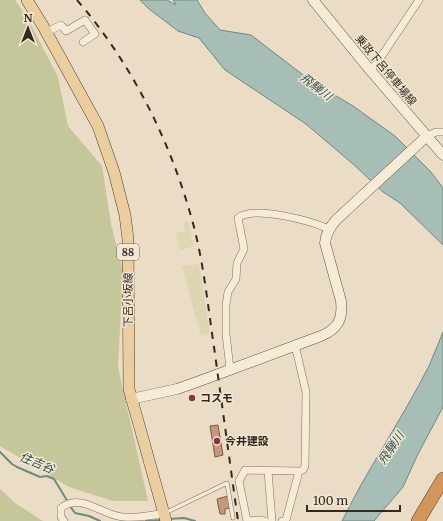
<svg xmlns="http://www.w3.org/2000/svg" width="443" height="521" viewBox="0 0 443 521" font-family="Merriweather,'Noto Sans JP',serif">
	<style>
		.farmland { fill: #dfd5b3 }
		.green { fill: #c5c79a }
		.water { fill: #a6beb5; stroke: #6e8b82 }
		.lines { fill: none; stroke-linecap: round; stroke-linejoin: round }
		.stream { stroke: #6e8b82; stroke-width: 2 }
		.building { fill: #c5977e; stroke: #815845 }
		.lane-casing { stroke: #846f5d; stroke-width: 4.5 }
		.street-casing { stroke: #846f5d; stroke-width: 8 }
		.secondary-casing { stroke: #655040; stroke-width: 11 }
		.primary-casing { stroke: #523e30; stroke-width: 12 }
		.highway-casing { stroke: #523e30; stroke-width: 14 }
		.lane { stroke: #f6ebd7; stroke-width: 3.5 }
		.street { stroke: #f6ebd7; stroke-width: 7 }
		.secondary { stroke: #f6ebd7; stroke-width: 10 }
		.primary { stroke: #eacea0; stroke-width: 11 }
		.highway { stroke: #d2965d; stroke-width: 13 }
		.rail { stroke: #35281f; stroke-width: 2; stroke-dasharray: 7 7; stroke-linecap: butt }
		.poi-dot { fill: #8d3239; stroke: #f2e7d4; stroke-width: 1.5 }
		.labels { text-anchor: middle; stroke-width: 3; stroke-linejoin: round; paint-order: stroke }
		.shield { fill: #f2e7d4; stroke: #6e6155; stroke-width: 1 }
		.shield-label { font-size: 10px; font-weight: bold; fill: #35281f }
		.street-label { font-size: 11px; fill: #35281f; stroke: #f2e7d4 }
		.poi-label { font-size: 11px; font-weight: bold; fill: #35281f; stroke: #f2e7d4; text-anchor: start }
		.water-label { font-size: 12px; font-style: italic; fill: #30534f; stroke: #f2e7d4 }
	</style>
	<rect width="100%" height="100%" fill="#eadcc5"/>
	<path class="farmland" d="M188,221l6,25 -14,4 -4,-17 9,-2 -2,-9z
		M199,264l11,70 -9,2 -19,-70z"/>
	<path class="green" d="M0,0h15l12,17 31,60 10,49 34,40 9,58 12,48 -5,95 30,134h-35l-44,-14 -69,-41z
		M0,489l15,14 28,18h-43z"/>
	<path class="water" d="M140,0h27l9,5 -3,-5h24l8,13 15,17 31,5 60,46 42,25 42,30 36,36 12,16v57l-43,-42 -17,-11 -30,-28 -47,-40 -81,-54 -26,-32 -21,-7 -29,-22z
		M443,332v75l-25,47 -15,33 -29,34h-32c26,-53 60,-102 87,-155 5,-11 9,-23 14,-34z"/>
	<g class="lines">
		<path class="stream" d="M0,452l12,12 5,3 23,10 7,-1 7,3 14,23
			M70,506l5,7 14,3 11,5
			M169,519l15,-1 11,3
			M146,521l15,-1"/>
	</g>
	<path class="building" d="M218,425l5,30 -8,2 -5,-31z
		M228,496l2,12 -5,1v5h-5l-3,-15z"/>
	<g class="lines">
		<defs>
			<path id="lane" d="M165,513l62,-30 6,35"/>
			<path id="street" d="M47,32l14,-7 5,6 19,-11 10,14 -12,8
				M370,70l7,-7 42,-63
				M427,136l9,-4h7
				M230,369l-4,-35v-29l2,-13 8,-13 1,-16 7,-14 -6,-31c16,-13 73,3 91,11
				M268,471l4,50
				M64,521l-3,-4v-9c20,-16 42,8 62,9 14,1 28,-1 41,-4
				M265,521l-7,-1 -11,1 -8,-40 6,-11 55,1 3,-1 2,-4 1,-74 -11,-47
				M282,521l4,-1 12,-45v-4"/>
			<path id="secondary" d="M313,0l57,70 73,85
				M131,399l46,-10 20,-7 124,-46c17,-7 22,-17 20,-35l-16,-58c1,-10 5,-16 11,-23l91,-84"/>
			<path id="primary" d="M27,0l16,26 55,100 16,46 11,43 3,24 1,150 37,132"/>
			<path id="highway" d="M418,521l25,-42"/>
		</defs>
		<use href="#lane" class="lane-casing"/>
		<use href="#street" class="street-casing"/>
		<use href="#secondary" class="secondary-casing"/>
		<use href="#primary" class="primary-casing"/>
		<use href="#highway" class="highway-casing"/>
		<use href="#lane" class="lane"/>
		<use href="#street" class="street"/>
		<use href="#secondary" class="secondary"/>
		<use href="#primary" class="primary"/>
		<use href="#highway" class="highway"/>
		<path class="rail" d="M77,0c56,65 95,144 117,227 10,39 14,80 20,120 8,58 16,116 24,174"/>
	</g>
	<g class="poi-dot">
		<circle cx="192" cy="398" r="4"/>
		<circle cx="217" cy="441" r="4"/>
	</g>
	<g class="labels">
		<rect class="shield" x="117" y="244" width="22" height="16" rx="3"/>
		<g class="shield-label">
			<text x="128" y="256">88</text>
		</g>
		<g class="street-label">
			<text transform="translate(386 70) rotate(50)" y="4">乗政下呂停車場線</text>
			<text transform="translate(128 300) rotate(-90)" y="4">下呂小坂線</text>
		</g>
		<g class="poi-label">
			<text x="200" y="402">コスモ</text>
			<text x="225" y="445">今井建設</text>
		</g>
		<g class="water-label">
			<text transform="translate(316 87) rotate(37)" y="4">飛騨川</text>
			<text transform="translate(391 448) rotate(-56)" y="4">飛騨川</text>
			<text transform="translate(37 463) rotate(23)" y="4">住吉谷</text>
		</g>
	</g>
	<g transform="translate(28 28)" stroke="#f2e7d4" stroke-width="3" paint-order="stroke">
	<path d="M0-3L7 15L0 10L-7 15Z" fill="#35281f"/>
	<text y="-6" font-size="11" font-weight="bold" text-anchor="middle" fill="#35281f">N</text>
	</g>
	<path d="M307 505v6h93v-6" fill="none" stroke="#35281f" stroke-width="2"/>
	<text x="313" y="505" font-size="12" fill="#35281f" stroke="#f2e7d4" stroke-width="3" paint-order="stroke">100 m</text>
</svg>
